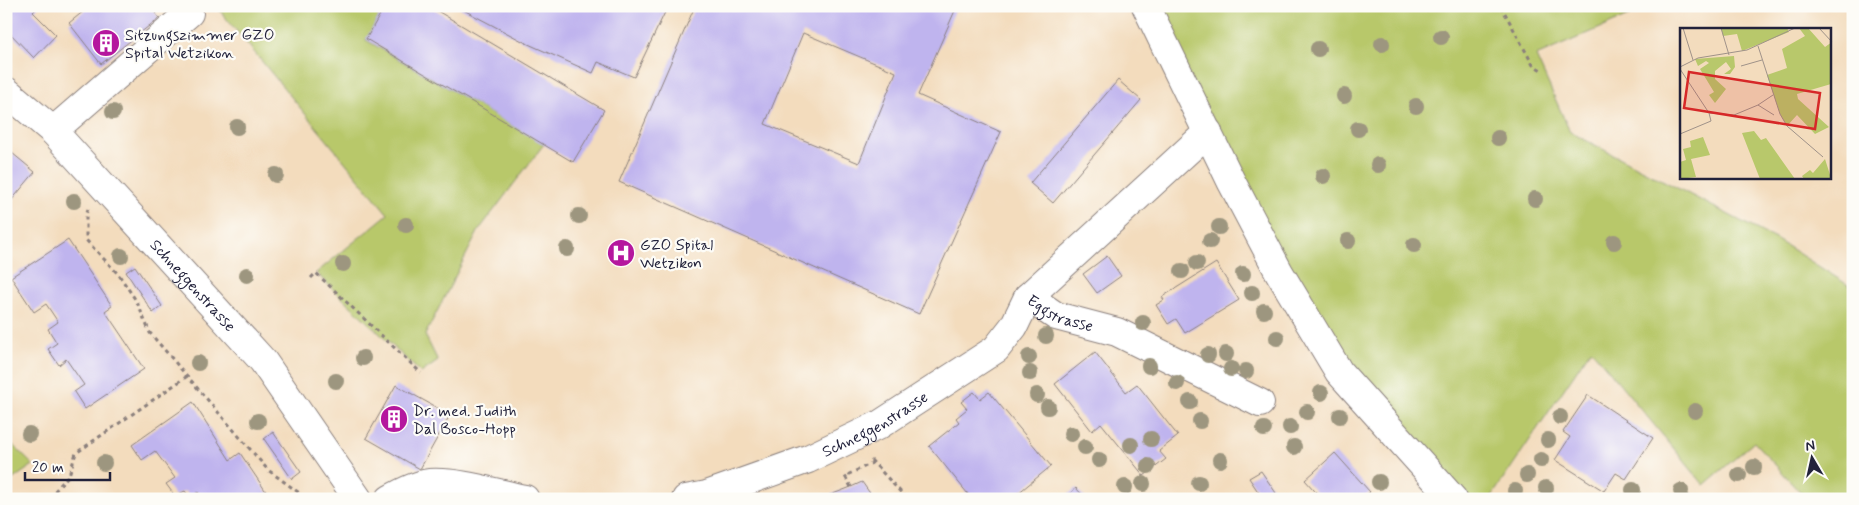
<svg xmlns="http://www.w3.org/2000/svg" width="1859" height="505" viewBox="0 0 1859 505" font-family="Mynerve,sans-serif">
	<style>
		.green { fill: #b8c86b; stroke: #6d7553 }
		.building { fill: #bfb4ee; fill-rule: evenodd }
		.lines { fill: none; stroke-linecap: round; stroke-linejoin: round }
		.minor-casing { stroke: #8a7f7c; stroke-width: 30 }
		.path { stroke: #8a7f7c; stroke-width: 3; stroke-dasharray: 4 4; stroke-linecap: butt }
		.minor { stroke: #fff; stroke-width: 28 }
		.tree { fill: #9d967f }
		.labels { text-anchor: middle; stroke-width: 4.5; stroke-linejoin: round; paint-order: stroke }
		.poi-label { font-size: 16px; fill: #22223b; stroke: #fdfcf7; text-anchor: start }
		.street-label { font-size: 16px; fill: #22223b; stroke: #fdfcf7 }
		.inset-road { fill: none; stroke: #9f9289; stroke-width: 1 }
		.view { fill: #d62828; fill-opacity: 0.15; stroke: #d62828; stroke-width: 2.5 }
		.inset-edge { fill: none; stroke: #22223b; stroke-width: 2.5 }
	</style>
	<rect width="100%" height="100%" fill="#fdfcf7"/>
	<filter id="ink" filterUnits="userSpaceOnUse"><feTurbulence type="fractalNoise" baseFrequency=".02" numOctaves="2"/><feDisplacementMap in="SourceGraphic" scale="10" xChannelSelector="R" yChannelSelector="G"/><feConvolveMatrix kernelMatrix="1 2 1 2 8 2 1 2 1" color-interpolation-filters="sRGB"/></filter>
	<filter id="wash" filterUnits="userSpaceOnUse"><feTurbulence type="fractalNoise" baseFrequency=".0096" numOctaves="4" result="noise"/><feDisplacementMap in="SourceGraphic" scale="20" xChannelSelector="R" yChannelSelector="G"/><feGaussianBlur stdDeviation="1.12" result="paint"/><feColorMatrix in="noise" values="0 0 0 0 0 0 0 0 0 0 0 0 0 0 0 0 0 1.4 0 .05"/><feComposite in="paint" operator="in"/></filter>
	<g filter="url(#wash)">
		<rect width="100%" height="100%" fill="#f3dcbd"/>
		<path class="green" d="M216,6h151l13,9 -14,25 178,104 -65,86 -54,105 13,26 -17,12 -105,-100 72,-59z
			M1146,6h505l-115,50 34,76 207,108 76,48v211h-46l-53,-57 -50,43 -113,-136 -101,150h-37l-114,-127z
			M6,438l27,27 -27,19z"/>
		<g id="blocks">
			<path class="building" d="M6,6h33l-6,6 23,23 -22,23 -28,-29z
				M90,6h60l9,12 -58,46 -32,-41z
				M385,6h44l175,104 -31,52 -207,-123z
				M456,6h212l-34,71 -36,-15 -5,11 -67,-30z
				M695,6h262l-39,89 83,37 -82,182 -300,-132zM803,33l93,39 -37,91 -94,-39z
				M1118,80l23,20 -88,103 -23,-20z
				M6,148l29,24 -29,35z
				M68,240l44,66 -7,5 39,58 -59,40 -11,-17 10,-7 -18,-26 -7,6 -11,-16 9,-6 -9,-14 10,-7 -12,-18 -12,8 -23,-35z
				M1107,256l14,20 -24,17 -14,-19z
				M1216,263l23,37 -54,33 -9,-14 -8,5 -12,-19 8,-5 -2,-3z
				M135,266l27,40 -9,7 -27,-41z
				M1095,352l31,40 11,-8 41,52 -19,15 7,8 -22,17 -43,-53 -9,8 -37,-47z
				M396,385l54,30 -30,54 -54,-31z
				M974,392l6,7 9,-7 62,74 -40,33h-39l-43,-53 30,-24 -3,-4 11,-9 -6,-7z
				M1588,395l65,43 -27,41 -10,-6 -12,18 -49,-31 15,-23 -7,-5z
				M193,402l37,58 10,-7 31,46h-68l-5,-7 -8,6 -5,-7 -10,5 -9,-12 9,-6 -20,-27 -13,9 -10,-15z
				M273,432l28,40 -9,7 -28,-40z
				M1335,453l35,39 -8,7h-40l-17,-19z
				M1261,471l15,22 -8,6h-5l-14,-21z
				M862,482l12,17h-54l31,-12z
				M1076,488l10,11h-23z"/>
		</g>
	</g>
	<g filter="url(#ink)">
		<use href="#blocks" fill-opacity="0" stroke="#8a7f7c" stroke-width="1"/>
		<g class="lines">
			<defs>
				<g id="minor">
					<path d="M1146,6l85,175 48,91 60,100 114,127"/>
					<path id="s1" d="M6,91l47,40 210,230 95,138"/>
					<path d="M53,131l136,-118"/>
					<path id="s2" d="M1208,132l-180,165 28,19 61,16 143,71"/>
					<path d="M390,499c12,-7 25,-14 39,-16 30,-2 66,10 96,16"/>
					<path id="s3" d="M686,499l21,-4 101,-36 71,-34 117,-76 18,-23 14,-29"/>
				</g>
			</defs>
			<use href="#minor" class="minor-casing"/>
			<path class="path" d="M1501,6l32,59 10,6
				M88,209l-2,5v26l33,35 18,27 13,31 118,137 30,22 5,7
				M311,278l5,-5 105,100
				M871,460l36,39
				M851,487l-6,-11 27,-13
				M53,499l1,-7 15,-17 7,-22 110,-76"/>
			<use href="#minor" class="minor"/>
		</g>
		<g class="tree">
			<circle cx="1441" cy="37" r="8"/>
			<circle cx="1382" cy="44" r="8"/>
			<circle cx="1318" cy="49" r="8"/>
			<circle cx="1344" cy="96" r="8"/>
			<circle cx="1416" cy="106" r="8"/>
			<circle cx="113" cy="112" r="8"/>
			<circle cx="237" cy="127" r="8"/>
			<circle cx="1358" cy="129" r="8"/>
			<circle cx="1498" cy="138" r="8"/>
			<circle cx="1378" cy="165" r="8"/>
			<circle cx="276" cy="175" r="8"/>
			<circle cx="1323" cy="176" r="8"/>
			<circle cx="1535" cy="199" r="8"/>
			<circle cx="74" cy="201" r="8"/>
			<circle cx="579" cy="216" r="8"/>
			<circle cx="406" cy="225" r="8"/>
			<circle cx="1219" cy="227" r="8"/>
			<circle cx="1210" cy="241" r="8"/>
			<circle cx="1348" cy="241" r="8"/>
			<circle cx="1614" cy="242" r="8"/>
			<circle cx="1414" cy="245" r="8"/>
			<circle cx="567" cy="249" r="8"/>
			<circle cx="121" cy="256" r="8"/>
			<circle cx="1197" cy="263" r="8"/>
			<circle cx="343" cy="264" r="8"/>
			<circle cx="1182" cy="271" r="8"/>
			<circle cx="1243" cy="274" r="8"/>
			<circle cx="247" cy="275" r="8"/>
			<circle cx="1252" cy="293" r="8"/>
			<circle cx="1264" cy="311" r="8"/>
			<circle cx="1143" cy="323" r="8"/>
			<circle cx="1046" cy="336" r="8"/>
			<circle cx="1277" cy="338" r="8"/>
			<circle cx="1226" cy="354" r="8"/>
			<circle cx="1208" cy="355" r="8"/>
			<circle cx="1029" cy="357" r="8"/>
			<circle cx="363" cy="358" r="8"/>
			<circle cx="198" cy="363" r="8"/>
			<circle cx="1149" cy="366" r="8"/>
			<circle cx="1231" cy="369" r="8"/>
			<circle cx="1246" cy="371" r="8"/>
			<circle cx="1030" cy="373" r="8"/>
			<circle cx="336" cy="381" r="8"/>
			<circle cx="1177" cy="383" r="8"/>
			<circle cx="1321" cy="393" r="8"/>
			<circle cx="1037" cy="395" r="8"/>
			<circle cx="1190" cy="402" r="8"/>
			<circle cx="1048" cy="407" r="8"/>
			<circle cx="1695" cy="411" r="8"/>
			<circle cx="1307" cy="412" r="8"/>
			<circle cx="1340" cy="416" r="8"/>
			<circle cx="1560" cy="417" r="8"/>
			<circle cx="258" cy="421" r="8"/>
			<circle cx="1200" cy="421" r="8"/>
			<circle cx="1290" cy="427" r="8"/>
			<circle cx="1264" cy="429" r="8"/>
			<circle cx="29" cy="434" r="8"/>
			<circle cx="1071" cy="434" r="8"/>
			<circle cx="1151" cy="439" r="8"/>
			<circle cx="1548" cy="440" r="8"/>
			<circle cx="1131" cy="445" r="8"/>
			<circle cx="1085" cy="447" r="8"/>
			<circle cx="1294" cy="447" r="8"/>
			<circle cx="1099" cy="460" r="8"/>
			<circle cx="1220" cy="460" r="8"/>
			<circle cx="1541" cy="460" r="8"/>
			<circle cx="104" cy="463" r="8"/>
			<circle cx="1148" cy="466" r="8"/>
			<circle cx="1754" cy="467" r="8"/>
			<circle cx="1527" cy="475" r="8"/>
			<circle cx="1739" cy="475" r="8"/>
			<circle cx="1379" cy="482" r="8"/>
			<circle cx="1199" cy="483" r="8"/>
			<circle cx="1143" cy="484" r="8"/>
			<circle cx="1125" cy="487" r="8"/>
			<circle cx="1546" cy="488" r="8"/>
			<circle cx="1633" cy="490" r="8"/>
			<circle cx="1515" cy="491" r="8"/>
			<circle cx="1681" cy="491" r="8"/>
		</g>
	</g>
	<defs>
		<symbol id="building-disc" viewBox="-11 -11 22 22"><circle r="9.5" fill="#b5179e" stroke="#fdfcf7"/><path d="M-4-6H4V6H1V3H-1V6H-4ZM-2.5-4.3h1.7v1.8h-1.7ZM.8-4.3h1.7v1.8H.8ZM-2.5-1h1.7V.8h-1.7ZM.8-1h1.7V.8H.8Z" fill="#fff"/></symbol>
		<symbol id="hospital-disc" viewBox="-11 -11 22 22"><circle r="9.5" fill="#b5179e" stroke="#fdfcf7"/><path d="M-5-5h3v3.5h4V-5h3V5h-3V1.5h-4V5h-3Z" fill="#fff"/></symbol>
	</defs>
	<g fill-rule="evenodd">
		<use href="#building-disc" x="90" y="27" width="32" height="32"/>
		<use href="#hospital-disc" x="605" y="237" width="32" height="32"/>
		<use href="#building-disc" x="378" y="403" width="32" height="32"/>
	</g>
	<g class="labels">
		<g class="poi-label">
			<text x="125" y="40">Sitzungszimmer GZO<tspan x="125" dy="18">Spital Wetzikon</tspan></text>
			<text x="640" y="250">GZO Spital<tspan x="640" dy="18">Wetzikon</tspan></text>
			<text x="413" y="416">Dr. med. Judith<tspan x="413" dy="18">Dal Bosco-Hopp</tspan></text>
		</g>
		<g class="street-label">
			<text dy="6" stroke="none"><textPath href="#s1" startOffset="270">Schneggenstrasse</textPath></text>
			<text dy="6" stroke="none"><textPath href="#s2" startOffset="281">Eggstrasse</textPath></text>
			<text dy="6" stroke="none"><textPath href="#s3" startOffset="204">Schneggenstrasse</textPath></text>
		</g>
	</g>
	<g transform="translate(1680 28)">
		<rect width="151" height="151" fill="#f3dcbd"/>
		<path d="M41,0h66l2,4 -47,19 -5,-17 -14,2zM119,0h9l17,19 7,-5 -1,42 -34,10 1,5 31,28 -14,7 -18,-19 -10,11 -7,-12 -13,-39 20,-7 -5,-19 23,-13zM54,28l1,11 -5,7h-6l7,-5 -5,-7 -11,9v8l11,10 -11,14 -6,-8 5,-3 -14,-23 9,-6 -3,-2 -8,5 -3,-7zM74,103l7,9 5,-2 29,41h-35l-18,-46zM23,109l7,18 -19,4 5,18 -16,2v-17l6,-2 -3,-11 8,-2 -1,-6zM145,131l6,19 -27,1 -2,-3 8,-6 3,3z" fill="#b8c86b"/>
		<path class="inset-road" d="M3,0l10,32M41,0l8,27M139,0l13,14M78,18l22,68 7,12 36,31M61,38l21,-6M0,39l18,-9 49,-8 48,-22M0,41l29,44 25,2 24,-10M93,67l-15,10 16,10M0,106l31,-13 -2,-8"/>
		<path class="view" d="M9,44l131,21 -5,36 -131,-21z"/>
		<rect width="151" height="151" class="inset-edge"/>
	</g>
	<rect width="1859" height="505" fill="none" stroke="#fdfcf7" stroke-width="25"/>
	<g transform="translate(1812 458) rotate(351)" stroke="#fdfcf7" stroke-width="4" paint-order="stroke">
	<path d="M0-4L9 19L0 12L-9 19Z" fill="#22223b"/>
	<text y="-8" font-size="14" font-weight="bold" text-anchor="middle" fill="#22223b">N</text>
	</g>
	<path d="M25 472v8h85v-8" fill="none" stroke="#22223b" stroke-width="2.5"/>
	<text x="32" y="472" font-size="15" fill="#22223b" stroke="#fdfcf7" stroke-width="4" paint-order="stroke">20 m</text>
</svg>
